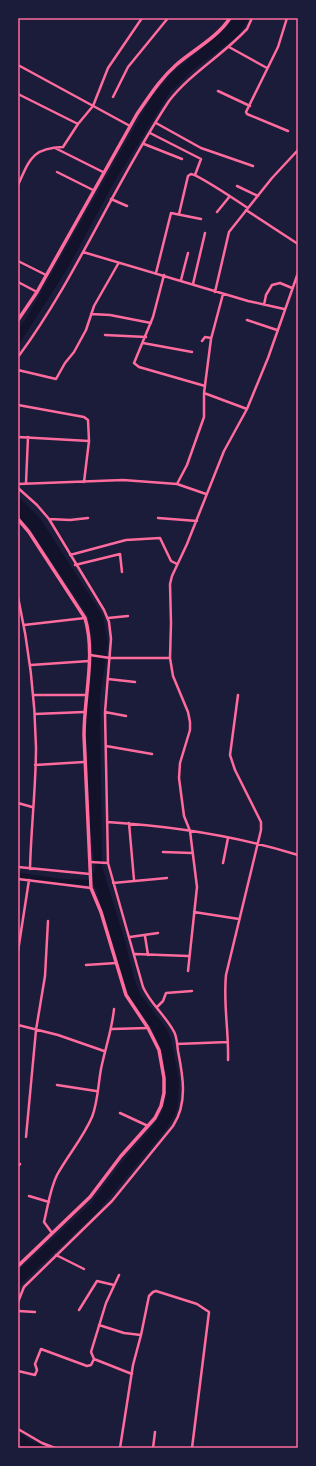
<svg xmlns="http://www.w3.org/2000/svg" width="316" height="1466" viewBox="0 0 316 1466" font-family="Rubik,sans-serif">
	<style>
		.water { fill: #12122b }
		.lines { fill: none; stroke-linecap: round; stroke-linejoin: round }
		.canal { stroke: #12122b; stroke-width: 5 }
		.minor { stroke: #ff6b9d; stroke-width: 2.5 }
		.secondary { stroke: #ff6b9d; stroke-width: 3.5 }
		.neatline { fill: none; stroke: #ff6b9d; stroke-width: 1.5 }
	</style>
	<rect width="100%" height="100%" fill="#1b1b3a"/>
	<path class="water" d="M233,18h17l-12,18 -44,33 -24,23 -58,94 -43,80 -51,80v-17l9,-12 124,-219 21,-25 54,-45z
		M18,496l22,22 63,98 5,28 -8,53 2,169 23,75 9,37 6,16 26,34 5,11 8,41 -1,23 -3,12 -11,17 -67,80 -75,71 -4,6v-18l73,-68 32,-42 31,-36 7,-11 4,-13v-27l-2,-20 -12,-27 -26,-37 -33,-114 3,-7 -5,-44 -5,-105 7,-77 -4,-27 -61,-91 -9,-8z
		M18,1431l13,10 17,7h-25l-5,-3z"/>
	<g class="lines">
		<path class="canal" d="M18,875l39,6 43,2"/>
		<path class="minor" d="M287,18l-9,29 -32,65 1,2 41,17
			M229,47l38,21
			M18,65l112,61
			M218,91l32,15
			M18,94l60,30
			M113,97l15,-30 40,-49
			M156,123l45,25 52,18
			M150,133l51,26 -6,16
			M144,144l38,15
			M55,148l48,24
			M57,172l36,18
			M18,185c12,-26 14,-37 45,-38l15,-23 15,-18 15,-38 34,-50
			M237,186l21,10
			M111,199l16,7
			M246,210l52,34
			M217,212l13,-16
			M179,214l9,-38 3,-2c8,1 46,27 57,34
			M83,252l165,49 36,8
			M18,261l28,14
			M156,273l15,-60 30,6
			M164,275l-11,42 -19,46 5,4 66,19
			M181,280l7,-27
			M18,282l19,10
			M193,284l12,-51
			M215,292l14,-60 43,-54 26,-28
			M264,305l2,-10 6,-10 8,-2 12,5
			M91,314l19,1 41,8
			M247,320l30,10
			M105,335l41,2
			M202,341l3,-4 6,1
			M143,343l49,9
			M18,357c59,-80 96,-173 151,-256 20,-26 49,-43 72,-66l6,-6 5,-11
			M18,370l38,9 9,-16 9,-11 12,-22 8,-24 24,-42
			M204,393l43,16
			M18,405l66,12 4,3 1,21 -5,41
			M18,437l71,4
			M26,483l2,-46
			M18,484l105,-4 54,4 29,10
			M177,484l10,-19 17,-48v-24l7,-54 12,-45
			M18,488l19,17 12,14 55,91 5,12 2,17 -6,73 3,151 35,124c7,16 21,27 30,43 4,5 4,14 5,21 5,25 10,52 -5,75l-61,75 -88,86 -6,15
			M158,518l39,3
			M49,519l21,1 18,-2
			M70,555l56,-15 34,-2 11,23 6,3
			M75,565l45,-11 2,18
			M18,597c11,50 17,99 18,150 0,40 -5,81 -6,122
			M108,618l20,-2
			M24,625l61,-7
			M90,655l20,3h60
			M31,665l58,-4
			M108,679l27,3
			M33,695h52
			M105,712l21,4
			M35,714l49,-2
			M106,746l46,8
			M35,765l49,-3
			M18,803l14,4
			M107,822c64,4 130,14 191,33
			M129,823l5,57
			M163,852l29,1
			M90,862l18,1
			M223,863l5,-25
			M18,867l72,7
			M18,879l73,9
			M113,883l54,-5
			M194,912l45,7
			M145,936l3,19
			M130,937l28,-4
			M18,951l11,-71
			M135,954l53,2
			M86,965l30,-2
			M188,971l9,-84 -7,-56 -6,-15 -5,-38 1,-15 10,-33v-8l-2,-10 -15,-36 -3,-18 1,-35 -1,-39 2,-8 15,-32 37,-93 23,-42 21,-51 30,-85
			M157,1007l6,-6 3,-8 26,-2
			M18,1025l40,10 46,16
			M112,1029l36,-1
			M177,1044l51,-2
			M228,1060c1,-29 -5,-56 -2,-85l35,-145v-8l-26,-52 -5,-15 8,-60
			M57,1085l39,6
			M120,1113l28,13
			M26,1137l10,-107 9,-54 3,-55
			M18,1166l2,-2
			M29,1196l20,6
			M52,1233l-8,-11c4,-16 6,-33 13,-47 11,-20 26,-37 35,-58 6,-15 6,-32 9,-48 4,-20 11,-39 13,-60
			M56,1255l28,14
			M119,1275l-13,28 -15,49 3,7 38,15
			M79,1310l18,-29 17,4
			M18,1311l17,1
			M99,1325l25,8 17,2
			M18,1371l17,4 2,-5 -2,-6 6,-15 46,17 4,-1 3,-6
			M18,1429l24,14 13,5
			M120,1448l13,-83 8,-30 8,-39 4,-4 3,-1 41,13 12,8 -17,136
			M153,1448l2,-16"/>
		<path class="secondary" d="M18,320l19,-28 100,-178c12,-17 23,-35 39,-49 17,-15 41,-27 54,-47
			M18,519l11,13 56,86c11,37 -1,78 -1,117l7,153 10,24 25,83 22,33 11,22 5,28v15l-3,13 -6,12 -34,38 -31,41 -72,69"/>
	</g>
	<rect width="316" height="1466" fill="none" stroke="#1b1b3a" stroke-width="38"/>
	<rect x="19" y="19" width="278" height="1428" class="neatline"/>
</svg>
